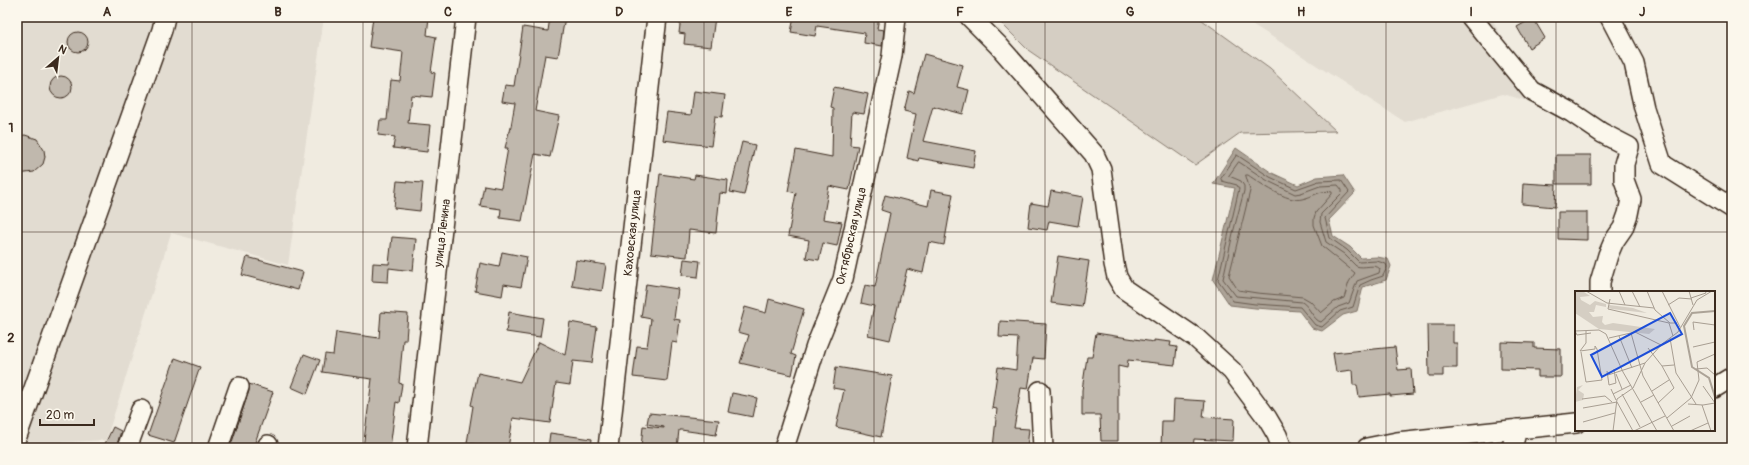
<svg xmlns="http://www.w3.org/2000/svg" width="1749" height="465" viewBox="0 0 1749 465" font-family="Pangolin,sans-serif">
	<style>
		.built { fill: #e2dcd1 }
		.green { fill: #d5cec3; stroke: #887c70 }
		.water { fill: #aca397; stroke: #7f7367 }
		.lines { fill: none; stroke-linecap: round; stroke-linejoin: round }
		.shore { stroke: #685a4e; stroke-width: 1 }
		.building { fill: #c0b8ad; stroke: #3b2a1e }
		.minor-casing { stroke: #3b2a1e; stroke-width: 22 }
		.minor { stroke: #fbf7ec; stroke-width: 19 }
		.grid { fill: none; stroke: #3b2a1e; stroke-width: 1; stroke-opacity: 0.55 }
		.labels { text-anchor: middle; stroke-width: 3.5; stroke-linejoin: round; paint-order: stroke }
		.street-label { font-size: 12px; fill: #3b2a1e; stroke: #fbf7ec }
		.inset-river { fill: none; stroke: #aca397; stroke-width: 2 }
		.inset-road { fill: none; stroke: #a89e92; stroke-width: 1 }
		.view { fill: #1d4ed8; fill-opacity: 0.15; stroke: #1d4ed8; stroke-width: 2 }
		.inset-edge { fill: none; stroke: #3b2a1e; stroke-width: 2 }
		.neatline { fill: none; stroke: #3b2a1e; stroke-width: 1.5 }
		.grid-label { font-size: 13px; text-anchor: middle; font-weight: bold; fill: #3b2a1e }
	</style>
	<rect width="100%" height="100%" fill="#f0ebe0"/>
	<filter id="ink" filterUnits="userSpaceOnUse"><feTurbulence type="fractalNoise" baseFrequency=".025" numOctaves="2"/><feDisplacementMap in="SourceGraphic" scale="8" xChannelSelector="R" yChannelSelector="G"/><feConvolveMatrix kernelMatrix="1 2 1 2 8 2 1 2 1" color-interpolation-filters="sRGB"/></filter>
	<g filter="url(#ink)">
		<path class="built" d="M17,17h307l-36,248 -117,-32 -65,207 -53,3 -2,5h-34z
			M1241,17h250l27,50 24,17 -7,19 -32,-9 -98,28z"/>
		<path class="green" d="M995,17h203l72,52 66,62 -96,2 -45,32 -167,-115z"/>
		<path class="water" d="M1236,148l36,25 26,12 19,-8 26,-2 12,18 -26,27 4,16 17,11 11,11 16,-1 11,2 3,7 -5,14 -23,7 -6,24 -14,4 -21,16 -10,-3 -13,-17 -44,-3 -25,-3 -17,-25 22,-92 -22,-4z"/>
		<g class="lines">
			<path class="shore" d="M1237,155l33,22 26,12 23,-8 22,-1 8,12 -24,26 5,20 17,12 12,12 18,-1 9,3 1,3 -4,9 -12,4 -11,5 -7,22 -13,4 -18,16 -7,-2 -15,-18 -45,-3 -22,-3 -15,-21 21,-91 -2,-4 -15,-4 -1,-2z
				M1239,162l29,19 27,13 6,-1 19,-7 18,-1 4,5v3l-21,21 -1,8 6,20 18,12 12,12c8,3 19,-3 24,3l-1,4 -22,8 -8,22 -11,4 -17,15c-8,-2 -11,-15 -19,-20l-66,-6 -13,-17 10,-46 11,-42v-5l-3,-5 -12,-5z
				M1246,175h2c12,8 40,28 54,24 11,-2 19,-10 30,-7v2l-16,18 -2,6v7l8,21 33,27 -6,9 -5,16 -10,4 -13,11 -11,-12 -7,-4 -46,-4 -19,-3 -9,-14 21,-85z"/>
		</g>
		<path class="building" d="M373,17h56l-2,18 9,2 -5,35 4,1 -3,24 -21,-2 -3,28 22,2 -3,27 -34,-4 2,-11 -17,-2 2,-15h7l4,-40 9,1 3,-29 -34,-5z
			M550,17h15l-7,40 -13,-2 -10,56 24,5 -9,41 -15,-3 -13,67 -22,-3 1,-9 -21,-3 4,-21 17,3 7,-40h-3l4,-16h1l5,-29 -13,-2 3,-16 9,1 9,-59 25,4z
			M681,17h34l-4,30 -27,-3 1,-10 -6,-1z
			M794,17h85l-2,12 7,1 -2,16 -18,-3 1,-10 -48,-7 -2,10 -24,-4z
			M1533,18l12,20 -16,10 -12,-21z
			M68 42a10 10 0 1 1 20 0a10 10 0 1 1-20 0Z
			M924,54l39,11 -6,22 12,3 -6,24 -30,-8 -10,35 53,10 -3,17 -54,-10 -1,3 -11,-3 9,-44 -12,-3 5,-20 5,2z
			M50 87a11 11 0 1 1 22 0a11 11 0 1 1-22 0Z
			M834,87l34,7 -4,20 -12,-2 -2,33 8,1 -9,44 -20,-4 -6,33 19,3 -5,24 -14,-3 -4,17 -13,-2 3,-18 -21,-4 8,-43 -8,-2 8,-41 36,7 1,-49 -3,-1z
			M694,91l31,4 -3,22 -7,-1 -4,30 -48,-6 4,-28 24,3z
			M25,135l12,4 7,11 1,7 -2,7 -9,8 -17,2v-38z
			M742,142l13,3 -11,50 -14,-3z
			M1556,155h35v29h-35z
			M660,174l34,5 1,-4 33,5 -1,14 -7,-1 -4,40 -27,-3 -2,27 -36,-4z
			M397,181l26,2 -3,28 -26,-3z
			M1523,183l33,2 -1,22 -33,-3z
			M931,190l22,4 -9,51 -15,-3 -6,31 -16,-4 -17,71 -22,-5 6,-29 -13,-3 4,-18 10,2 15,-74 -9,-3 4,-15 43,11z
			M1051,191l32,6 -5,29 -29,-5 -2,9 -19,-3 3,-24 17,3z
			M1558,212h29v28l-29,-1z
			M392,237l24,2 -3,32 -24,-3 -1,14 -16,-1 1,-18 16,1z
			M502,252l25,5 -6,30 -17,-3 -2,12 -27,-5 5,-28 19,4z
			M1058,256l31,5 -7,46 -31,-4z
			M247,257l56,15 -5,18 -56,-15z
			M684,259l16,2 -2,16 -16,-2z
			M576,260l30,5 -4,26 -30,-5z
			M646,284l32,5 -4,30 6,1 -3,23 -5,-1 -5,39 -34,-4 4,-31 10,1 4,-28 -10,-2z
			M769,299l35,10 -13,45 5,2 -4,19 -52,-12 9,-28 -11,-3 7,-25 21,6z
			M381,312l27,2 -2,26h-3l-4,43 3,1 -3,19 -3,-1 -6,46h-27l9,-69 -50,-7 3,-18 8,1 3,-23 43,6z
			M509,312l34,6 -3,19 -34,-5z
			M1000,321l46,3 -2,35 -11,-1 -5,31 -7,-1 -7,40 15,1 -2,19h-34l4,-39 -5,-1 6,-41 18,3 2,-32 -19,-1z
			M570,322l27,5 -5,36 -19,-2 -3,24 -14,-2 -6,40 -37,-5 -5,30h-21v-2l-20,-3 6,-37 -2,-1 7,-32 42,9 19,-40 26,13z
			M1428,325h25v18h4v25h-14v8h-14z
			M1096,333l58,9v-2l17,2 -1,4 7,1 -2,18 -47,-5 -1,8 -9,-2v75h-17l-1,-26h-18v-25l5,-33h5z
			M1501,342l33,1v5l27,1v28h-23v-7l-37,-1z
			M1395,347l3,23 13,-1 2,25 -23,2v-2l-31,3 -2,-12h-4l-1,-15 -16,2 -3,-19z
			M304,354l16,6 -13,34 -16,-7z
			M175,358l25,9 -26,76 -26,-8z
			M836,367l56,9 -11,61 -45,-10 8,-37 -11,-2z
			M249,384l24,8 -20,56h-23l19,-57z
			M732,393l25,5 -4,19 -25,-5z
			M1174,399l31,2 -2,16 31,2 -1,22 -39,-2 -1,9h-32l1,-27h11z
			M649,413l70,7 -3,15 -35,-5h-2l-2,18h-36l2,-22 21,2v-1l-17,-3z
			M113,427l8,4 -5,17h-13z
			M550,433l42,6 -1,9h-43z"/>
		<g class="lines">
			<defs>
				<path id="minor" d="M970,17l28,28 96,109 7,15 13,95 3,13 7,12 72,49 36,33 35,47 10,17 5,13
					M1471,17l61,74 39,21 31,21 27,14 -5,17v16l7,19 -3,15 -5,14 -9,13 -6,14 -8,27v10
					M1610,17l24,46 10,45 18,56 70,44
					M1714,388l18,-11
					M1040,391l3,57
					M17,436l145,-406 3,-13
					M127,448l14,-38
					M218,448l21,-61
					M267,448l1,-3
					M417,448l49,-431
					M608,448l49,-431
					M784,448l32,-102 27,-67 49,-223 4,-39
					M1367,448l30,-6 179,-19
					M1512,448l5,-19"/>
			</defs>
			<use href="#minor" class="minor-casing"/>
			<use href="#minor" class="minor"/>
		</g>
	</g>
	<path class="grid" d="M192,17v431M363,17v431M534,17v431M704,17v431M874,17v431M1045,17v431M1216,17v431M1386,17v431M1556,17v431M17,232h1715"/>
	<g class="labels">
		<g class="street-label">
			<text transform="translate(442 233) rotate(-83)" y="4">улица Ленина</text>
			<text transform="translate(632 233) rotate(-84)" y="4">Каховская улица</text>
			<text transform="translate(851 236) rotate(-77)" y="4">Октябрьская улица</text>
		</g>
	</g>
	<g transform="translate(1575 291)">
		<rect width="140" height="140" fill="#f0ebe0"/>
		<path d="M0,0l9,1 6,4 -10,1 1,3 9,5 5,-4 11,3v3l-10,-2 -2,7h-5l4,5 10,-1 -1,6 3,3 8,-2 42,6 -6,5 -50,-5 -24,-16zM34,14l24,3 14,5 -35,-4 -4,-1zM8,94l-5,5 6,4 -1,6 -8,2 2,-15z" fill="#d5cec3"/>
		<path class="inset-river" d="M140,20l-23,2 -8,13 8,41 17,11 6,19"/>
		<path class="inset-road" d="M11,0l21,12 47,5M44,0l6,14M57,0l8,16M72,0l8,19 15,13h7M87,0l18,36M114,0l4,14M116,7l15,-5 -1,-2M35,8l-2,10 61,14 4,13M93,14l11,-7 13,1M119,39l-1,-8 22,3M0,40l24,-1 7,4 17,38 34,59M0,40l2,4 14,-2M56,42l12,43 31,55M44,45l13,32M34,47l26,-6 26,13M95,47l6,35 20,31M118,56l22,-5M73,57l14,18 12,22 -16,15M6,61l5,30 16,-2 -5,-31 -2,-3v3l-15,2 6,-8v-12M87,75l12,-1M121,78l11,-1 8,7M32,80l2,14 7,-2 -2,-14M41,83l6,15M33,84l37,-12M128,95l12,17M36,98l5,11M77,100l17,-11M38,103l18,-9M47,103l18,33M7,108l23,-3 7,6M66,111l13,-7M113,113l15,1 12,-2M127,114l9,26M8,117l34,-6 16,29M92,127l24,-20 8,-18 -2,-18 18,-8M8,131l32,-9M97,135l18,-10M38,140l4,-32 16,-11 12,-25 17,-19 16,-12 19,-32 15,-9M59,140l31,-15M115,140l18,-8"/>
		<path class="view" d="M95,22l12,21 -80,43 -11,-22z"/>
		<rect width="140" height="140" class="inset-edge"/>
	</g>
	<rect width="1749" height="465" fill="none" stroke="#fbf7ec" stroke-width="44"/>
	<g transform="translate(58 58) rotate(28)" stroke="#fbf7ec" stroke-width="3" paint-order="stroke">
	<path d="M0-3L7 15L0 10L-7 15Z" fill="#3b2a1e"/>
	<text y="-6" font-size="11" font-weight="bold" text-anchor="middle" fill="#3b2a1e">N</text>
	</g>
	<path d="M40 419v6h54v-6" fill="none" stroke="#3b2a1e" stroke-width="2"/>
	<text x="46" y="419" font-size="12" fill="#3b2a1e" stroke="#fbf7ec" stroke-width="3" paint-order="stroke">20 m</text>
	<rect x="22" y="22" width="1705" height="421" class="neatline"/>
	<g class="grid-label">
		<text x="107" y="16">A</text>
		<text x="278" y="16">B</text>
		<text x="448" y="16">C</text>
		<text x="619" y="16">D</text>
		<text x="789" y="16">E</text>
		<text x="960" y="16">F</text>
		<text x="1130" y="16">G</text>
		<text x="1301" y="16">H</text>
		<text x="1471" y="16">I</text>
		<text x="1642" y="16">J</text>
		<text x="11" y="132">1</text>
		<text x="11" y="342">2</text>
	</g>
</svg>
